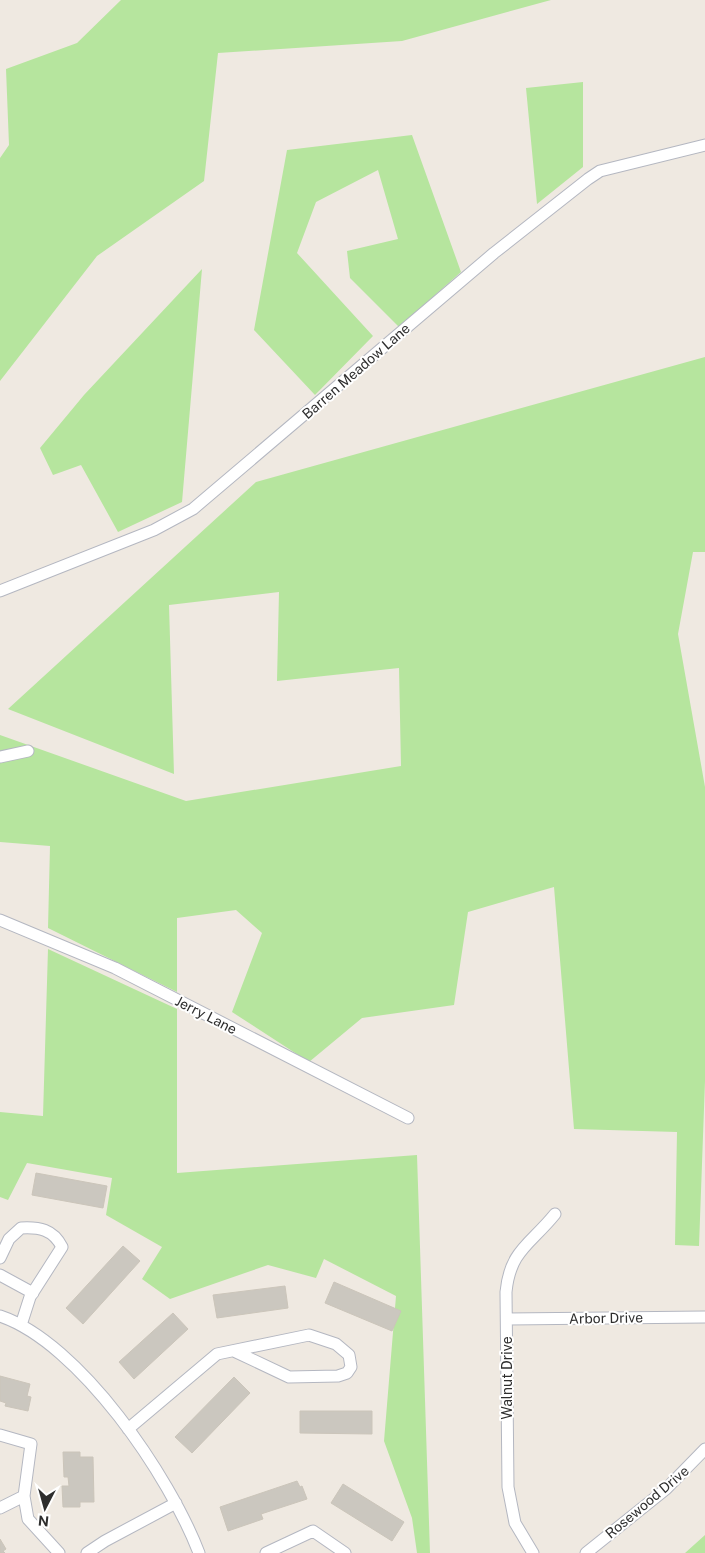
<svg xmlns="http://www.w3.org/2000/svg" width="705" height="1553" viewBox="0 0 705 1553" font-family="'Public Sans',sans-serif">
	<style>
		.green { fill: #b6e59e }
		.building { fill: #cbc7bf; stroke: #cbc5ba }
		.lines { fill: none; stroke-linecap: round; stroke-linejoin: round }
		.street-casing { stroke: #b4b7c1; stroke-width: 13 }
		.street { stroke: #fff; stroke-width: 11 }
		.labels { text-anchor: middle; stroke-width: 4; stroke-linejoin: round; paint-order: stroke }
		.street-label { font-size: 14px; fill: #2e2e2e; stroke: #fff }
	</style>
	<rect width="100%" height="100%" fill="#efe9e1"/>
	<path class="green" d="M121,0h430l-149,41 -184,12 -14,128 -107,75 -97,125v-223l9,-13 -3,-76 71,-26z
		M583,82v85l-46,37 -11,-116z
		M412,135l49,137 -62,55 -49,-49 -3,-27 51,-12 -20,-69 -62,32 -19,51 76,83 -58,59 -61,-65 33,-180z
		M202,269l-20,233 -64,30 -37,-67 -28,10 -13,-27 44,-53z
		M705,357v195h-12l-15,82 27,153v294l-6,165 -24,-1 2,-113 -103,-3 -20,-242 -86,25 -14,93 -92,13 -53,44 -77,-50 30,-79 -26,-23 -59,8v74l-129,-64 2,-82 -50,-4v-107l186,66 215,-35 -2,-98 -122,13 2,-89 -110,13 5,169 -166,-65 248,-227z
		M48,949l129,60v164l240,-18 13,398h-13l-5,-35 -28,-77 12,-145 -72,-37 -8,19 -48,-13 -98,34 -28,-20 20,-32 -56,-32 6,-37 -85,-15 -19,37 -8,-3v-85l43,4z
		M705,1535v18h-20z"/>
	<path class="building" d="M36,1173l71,13 -4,22 -71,-13z
		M123,1246l17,15 -57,63 -17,-16z
		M334,1282l67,29 -9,20 -67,-28z
		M285,1286l3,22 -71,10 -4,-23z
		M173,1313l15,16 -54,50 -15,-17z
		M0,1376l30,8 -3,12 4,1 -3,14 -23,-5 1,-3 -6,-2z
		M234,1377l16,16 -58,60 -17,-16z
		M300,1411h72v23l-72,-1z
		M63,1452h17v5h13l1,45h-14v5h-17l-1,-21h7l-1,-9h-4z
		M297,1481l3,6 2,-1 5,13 -46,15 2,5 -35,12 -8,-24z
		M343,1484l61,38 -12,19 -61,-38z
		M0,1539l6,10 -3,2 2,2h-5z"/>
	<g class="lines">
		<defs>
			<path id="street" d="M0,591l154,-61 39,-21 301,-256 94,-74 12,-8 105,-26
				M0,757l28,-6
				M0,920l115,48 293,150
				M0,1258l9,-19 12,-11c18,-1 32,1 41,19l-32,50 -9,28
				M0,1275l33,18
				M0,1316c80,27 170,161 199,237
				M507,1319l198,-2
				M128,1429l89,-75 92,-19 27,9 13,11 2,12 -4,6 -9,3 -49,1 -55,-26
				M0,1435l31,9 -7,52 4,23 31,34
				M0,1508l24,-12
				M87,1553l18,-12 71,-38
				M266,1553l47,-22 32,22
				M533,1553l-18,-30 -7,-36 -2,-195c4,-42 25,-48 49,-78
				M586,1553l80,-64 39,-40"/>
		</defs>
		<use href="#street" class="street-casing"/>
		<use href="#street" class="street"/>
	</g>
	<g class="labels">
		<g class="street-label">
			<text transform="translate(356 371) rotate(-41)" y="5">Barren Meadow Lane</text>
			<text transform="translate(206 1015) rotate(27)" y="5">Jerry Lane</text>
			<text transform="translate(606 1318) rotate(-1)" y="5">Arbor Drive</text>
			<text transform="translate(507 1378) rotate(-90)" y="5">Walnut Drive</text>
			<text transform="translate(647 1502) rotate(-40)" y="5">Rosewood Drive</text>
		</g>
	</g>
	<g transform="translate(45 1508) rotate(186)" stroke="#ffffff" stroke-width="4" paint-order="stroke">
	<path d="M0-4L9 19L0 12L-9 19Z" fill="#2e2e2e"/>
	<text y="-8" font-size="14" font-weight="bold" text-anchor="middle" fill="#2e2e2e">N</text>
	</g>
</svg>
